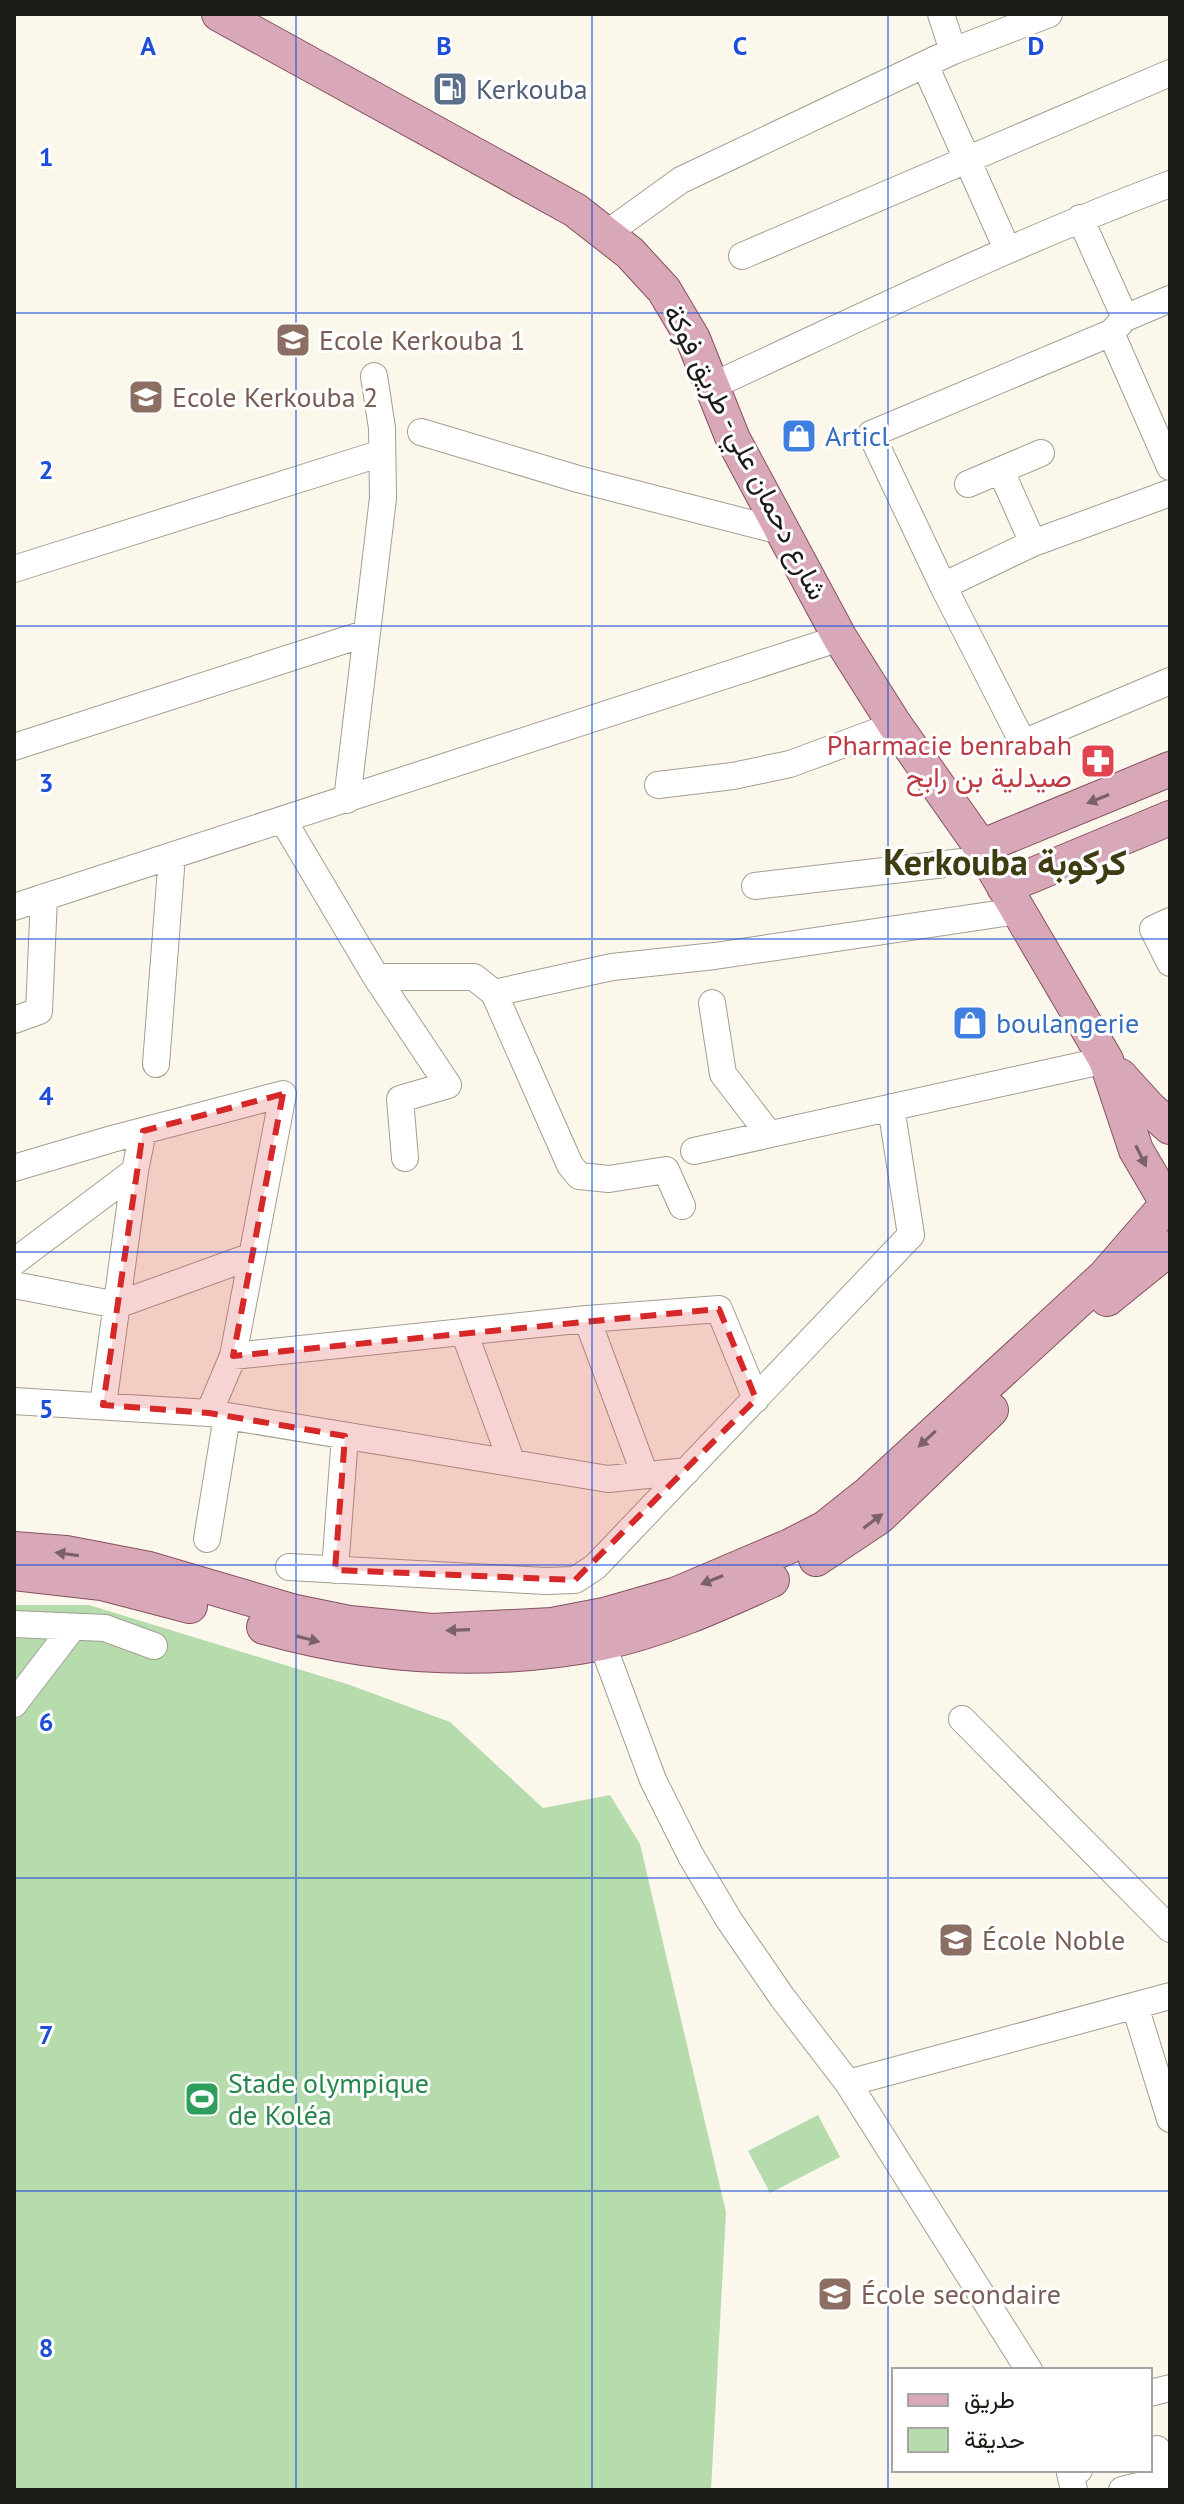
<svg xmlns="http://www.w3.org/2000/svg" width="1184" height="2504" viewBox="0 0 1184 2504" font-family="'PT Sans',Vazirmatn,sans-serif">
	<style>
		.park { fill: #b6dcae }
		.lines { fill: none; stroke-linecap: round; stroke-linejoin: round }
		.minor-casing { stroke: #a29e92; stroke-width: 28 }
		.major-casing { stroke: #865160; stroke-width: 36 }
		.minor { stroke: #fff; stroke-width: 26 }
		.major { stroke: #d9a8b8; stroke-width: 34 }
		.oneway { fill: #7a6268 }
		.marked { fill: #d62828; fill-opacity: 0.2; stroke: #d62828; stroke-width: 6; stroke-dasharray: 16 10; stroke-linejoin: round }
		.grid { fill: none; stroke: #1d4ed8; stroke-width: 2; stroke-opacity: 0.55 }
		.labels { text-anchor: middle; stroke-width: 6; stroke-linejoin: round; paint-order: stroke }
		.service-label { font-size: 28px; fill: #4e5e75; stroke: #fff; text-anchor: start }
		.education-label { font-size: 28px; fill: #785e54; stroke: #fff; text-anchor: start }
		.shop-label { font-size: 28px; fill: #366cbe; stroke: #fff; text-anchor: start }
		.street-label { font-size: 28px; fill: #1c1b17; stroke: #fff }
		.health-label { font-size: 28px; fill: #be3a42; stroke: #fff; text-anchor: end }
		.leisure-label { font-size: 28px; fill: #27864d; stroke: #fff; text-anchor: start }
		.district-label { font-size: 36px; font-weight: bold; fill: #3f3c12; stroke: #fff }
		.grid-label { font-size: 26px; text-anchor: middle; font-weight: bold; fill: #1d4ed8; stroke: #fff; stroke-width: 6; stroke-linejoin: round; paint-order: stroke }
	</style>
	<rect width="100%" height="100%" fill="#fbf7eb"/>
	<path class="park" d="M14,1605h75l261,80 100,37 93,86 67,-13 30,49 86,368 -15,278h-697z
		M818,2115l22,42 -70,36 -22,-42z"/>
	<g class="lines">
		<defs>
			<path id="minor" d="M941,14l12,37
				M925,65l82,184
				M1080,218l45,100 -14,15 -240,101 72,152 80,157 147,-62
				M606,234l75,-54 272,-129 96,-37
				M742,256l428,-183
				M1125,318l45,-19
				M1111,333l59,134
				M712,386c152,-70 301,-143 458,-202
				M421,432l157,47 202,52
				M1001,471l32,72
				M968,484l73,-31
				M14,569l368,-116
				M943,586l90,-43 137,-50
				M14,747l353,-114
				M658,785l75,-9 57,-12 105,-39
				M347,800l36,-302 -1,-70 -8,-52
				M283,820l93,157 72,108 -48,14 5,59
				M755,886l233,-27
				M14,907l826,-269
				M1170,921l-17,8 17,34
				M376,977h98l20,16 118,-26 103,-11 302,-45
				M494,993l76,172 9,11 30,3 57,-9 16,36
				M712,1003l11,71 46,60
				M14,1020l25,-9 5,-114
				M156,1064l16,-208
				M694,1151l412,-91
				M14,1168l98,-29 171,-45 -50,262 -24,57
				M14,1262l121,-91
				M14,1285l103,20 135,-49
				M587,1319l58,156
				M464,1332l48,131
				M233,1356l354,-37 132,-10 37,90
				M14,1401l195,12 399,66 79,-8
				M103,1405l32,-234 8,-40
				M207,1539l20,-123
				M289,1567l257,14 29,-1 20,-13 316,-332 -20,-128
				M335,1570l10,-134
				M14,1624l91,4 49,18
				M602,1643l51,137 38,76 38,64 53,77 66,86 181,287
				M14,1704l59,-77
				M962,1719l208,210
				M1135,2006l35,113
				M848,2083l322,-87
				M1150,2393l20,-5
				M1074,2490l-4,-17 9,-3
				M1122,2490l43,-11 -8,-30 -7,2"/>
			<path id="major" d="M219,14l356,196 55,43 34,37 29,49 40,100 107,199 55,87 86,122 125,213 30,90 27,46
				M981,847l189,-78
				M1004,887l166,-69
				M1120,1076l30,33 20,18
				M1107,1299l63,-51
				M14,1549l52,4 83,16 146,43 54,11 83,8 120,-6 52,-10 73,-21 113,-48 35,-18 44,-35 236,-217 58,-67
				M816,1559l63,-42 112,-107
				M14,1573l88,10 88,23
				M264,1627c110,31 223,38 337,16 59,-12 116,-38 171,-63"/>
		</defs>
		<use href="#minor" class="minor-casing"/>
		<use href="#major" class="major-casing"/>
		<use href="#minor" class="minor"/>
		<use href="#major" class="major"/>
	</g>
	<defs><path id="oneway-solid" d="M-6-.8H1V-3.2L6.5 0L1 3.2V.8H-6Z" transform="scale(2)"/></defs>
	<g class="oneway">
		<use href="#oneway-solid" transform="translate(1098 799) rotate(158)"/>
		<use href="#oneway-solid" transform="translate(1141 1156) rotate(64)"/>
		<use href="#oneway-solid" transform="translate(927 1439) rotate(137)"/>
		<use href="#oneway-solid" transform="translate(873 1521) rotate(-37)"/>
		<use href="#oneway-solid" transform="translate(67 1554) rotate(-172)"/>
		<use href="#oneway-solid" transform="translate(712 1580) rotate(158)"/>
		<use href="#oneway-solid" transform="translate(458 1630) rotate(178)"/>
		<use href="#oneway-solid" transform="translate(308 1639) rotate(14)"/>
	</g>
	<path class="marked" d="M283,1094l-50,262 486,-47 37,90 -181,181 -240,-10 10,-134 -136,-23 -106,-8 40,-274z"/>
	<path class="grid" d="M296,14v2476M592,14v2476M888,14v2476M14,313h1156M14,626h1156M14,939h1156M14,1252h1156M14,1565h1156M14,1878h1156M14,2191h1156"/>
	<defs>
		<symbol id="fuel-square" viewBox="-11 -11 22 22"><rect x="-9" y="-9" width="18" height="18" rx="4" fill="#5c6f8a" stroke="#fff"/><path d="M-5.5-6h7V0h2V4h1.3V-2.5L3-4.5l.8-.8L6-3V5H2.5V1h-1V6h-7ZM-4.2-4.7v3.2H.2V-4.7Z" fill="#fff"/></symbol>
		<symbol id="school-square" viewBox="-11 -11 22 22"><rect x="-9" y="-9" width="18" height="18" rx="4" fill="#8d6e63" stroke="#fff"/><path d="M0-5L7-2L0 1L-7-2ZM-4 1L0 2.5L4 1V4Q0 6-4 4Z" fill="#fff"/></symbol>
		<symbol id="shop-square" viewBox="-11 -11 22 22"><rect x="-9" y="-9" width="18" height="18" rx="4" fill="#3f7fe0" stroke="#fff"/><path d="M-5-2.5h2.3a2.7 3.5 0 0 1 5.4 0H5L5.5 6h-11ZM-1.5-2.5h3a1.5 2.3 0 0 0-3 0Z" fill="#fff"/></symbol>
		<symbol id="pharmacy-square" viewBox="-11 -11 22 22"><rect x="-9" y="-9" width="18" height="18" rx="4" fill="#e0444e" stroke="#fff"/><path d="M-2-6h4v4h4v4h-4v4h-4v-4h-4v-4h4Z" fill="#fff"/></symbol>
		<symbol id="stadium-square" viewBox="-11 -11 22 22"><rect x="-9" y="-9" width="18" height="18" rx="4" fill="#2e9e5b" stroke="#fff"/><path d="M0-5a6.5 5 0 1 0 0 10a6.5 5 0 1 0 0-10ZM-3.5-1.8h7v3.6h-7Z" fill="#fff"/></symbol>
	</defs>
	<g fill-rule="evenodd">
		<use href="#fuel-square" x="430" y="69" width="40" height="40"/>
		<use href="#school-square" x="273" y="320" width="40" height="40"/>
		<use href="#school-square" x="126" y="377" width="40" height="40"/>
		<use href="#shop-square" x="779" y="416" width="40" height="40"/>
		<use href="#pharmacy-square" x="1078" y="741" width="40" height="40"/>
		<use href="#shop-square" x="950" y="1003" width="40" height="40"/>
		<use href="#school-square" x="936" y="1920" width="40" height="40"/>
		<use href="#stadium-square" x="182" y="2079" width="40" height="40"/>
		<use href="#school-square" x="815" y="2274" width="40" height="40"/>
	</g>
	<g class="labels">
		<g class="service-label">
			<text x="476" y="99">Kerkouba</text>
		</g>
		<g class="education-label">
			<text x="319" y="350">Ecole Kerkouba 1</text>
			<text x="172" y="407">Ecole Kerkouba 2</text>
			<text x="982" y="1950">École Noble</text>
			<text x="861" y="2304">École secondaire</text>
		</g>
		<g class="shop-label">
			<text x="825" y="446">Articl</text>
			<text x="996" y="1033">boulangerie</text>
		</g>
		<g class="street-label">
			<text transform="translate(746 452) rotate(63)" y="10">شارع دحمان علي - طريق فوكة</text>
		</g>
		<g class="health-label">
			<text x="1072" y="755">Pharmacie benrabah<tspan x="1072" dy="32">صيدلية بن رابح</tspan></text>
		</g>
		<g class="leisure-label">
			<text x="228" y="2093">Stade olympique<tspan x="228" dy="32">de Koléa</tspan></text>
		</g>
		<g class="district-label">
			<text x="1005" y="875">Kerkouba كركوبة</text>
		</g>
	</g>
	<g class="grid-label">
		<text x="148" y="55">A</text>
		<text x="444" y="55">B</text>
		<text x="740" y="55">C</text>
		<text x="1036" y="55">D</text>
		<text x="46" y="166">1</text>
		<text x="46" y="479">2</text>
		<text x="46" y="792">3</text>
		<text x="46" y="1105">4</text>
		<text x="46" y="1418">5</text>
		<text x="46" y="1731">6</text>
		<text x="46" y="2044">7</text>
		<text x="46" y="2357">8</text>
	</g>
	<rect width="1184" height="2504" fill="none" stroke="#1c1b17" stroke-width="32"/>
	<rect x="892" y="2368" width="260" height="104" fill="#ffffff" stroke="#a4a4a2" stroke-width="2"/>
	<rect x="908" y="2394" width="40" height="12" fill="#d9a8b8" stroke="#a4a4a2" stroke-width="2"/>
	<text x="964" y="2408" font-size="24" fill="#1c1b17">طريق</text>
	<rect x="908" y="2428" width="40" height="24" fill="#b6dcae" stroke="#a4a4a2" stroke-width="2"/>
	<text x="964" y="2448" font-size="24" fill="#1c1b17">حديقة</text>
</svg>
